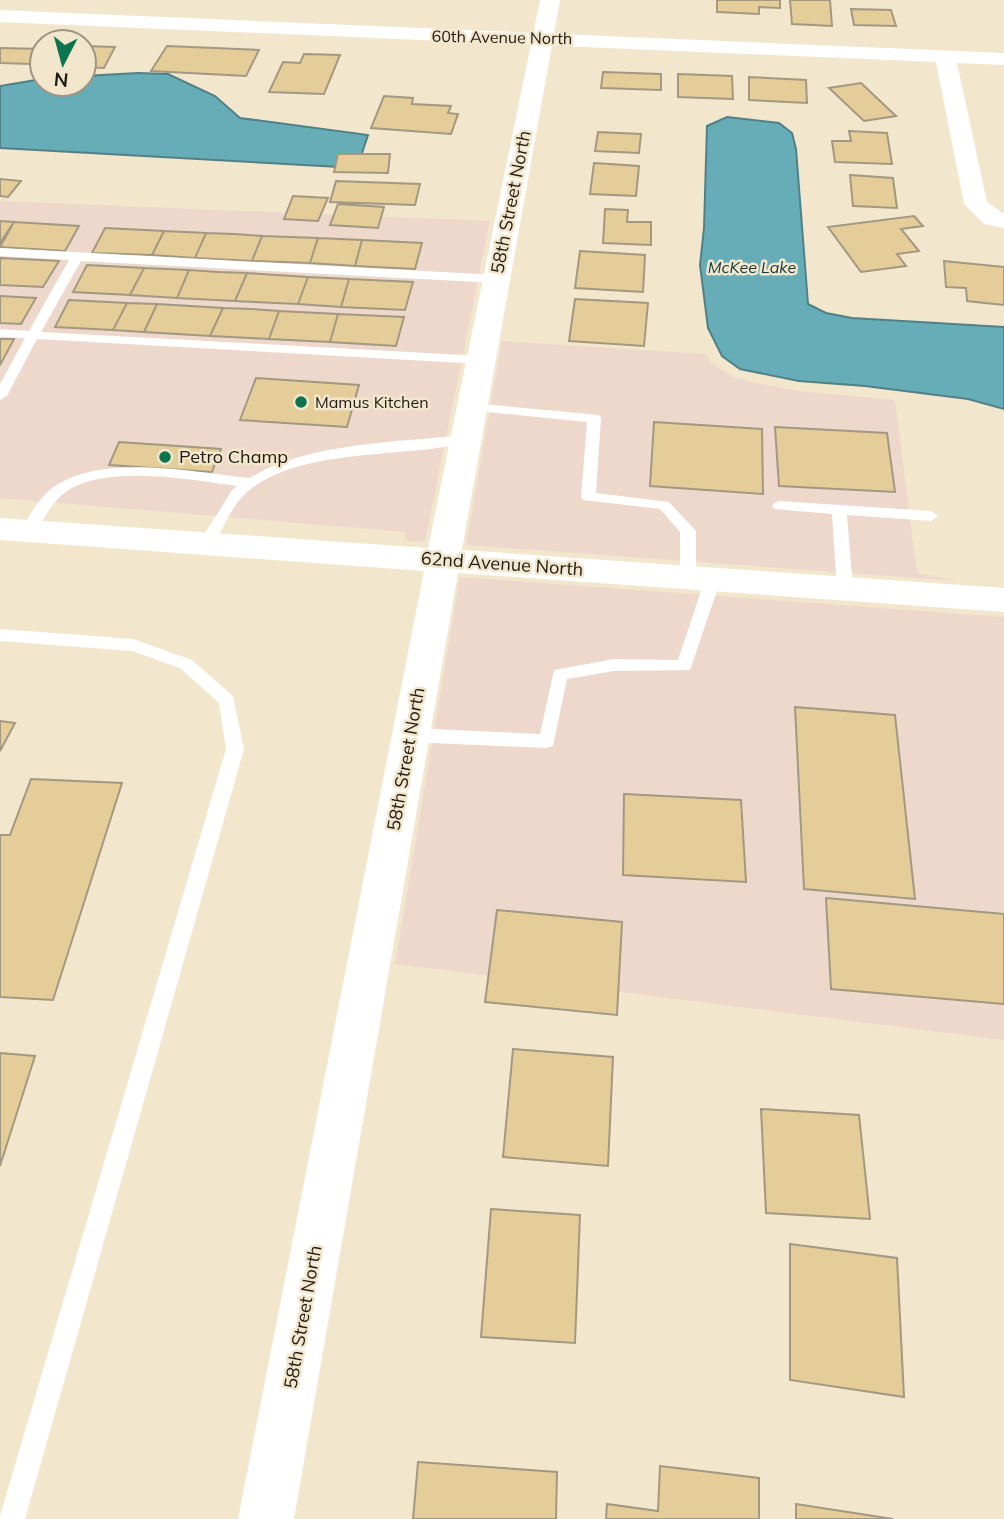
<svg xmlns="http://www.w3.org/2000/svg" width="1004" height="1519" viewBox="0 0 1004 1519" font-family="Mulish,sans-serif">
	<style>
		.commercial { fill: #eed8cc }
		.water { fill: #67adb7; stroke: #518186; stroke-width: 2 }
		.building { fill: #e4cd99; stroke: #a39881; stroke-width: 2 }
		.lines { fill: none; stroke-linecap: round; stroke-linejoin: round }
		.lane { fill: #fff; fill-rule: evenodd }
		.street { fill: #fff; fill-rule: evenodd }
		.secondary { fill: #fff; fill-rule: evenodd }
		.poi-dot { fill: #0c754d; stroke: #f2e6cd; stroke-width: 2.5 }
		.labels { text-anchor: middle; stroke-width: 5; stroke-linejoin: round; paint-order: stroke }
		.far-street-label { font-size: 16px; fill: #1f1b12; stroke: #f2e6cd }
		.far-water-label { font-size: 16px; font-style: italic; fill: #14373c; stroke: #f2e6cd }
		.far-poi-label { font-size: 16px; fill: #1f1b12; stroke: #f2e6cd; text-anchor: start }
		.street-label { font-size: 18px; fill: #1f1b12; stroke: #f2e6cd }
		.poi-label { font-size: 18px; fill: #1f1b12; stroke: #f2e6cd; text-anchor: start }
	</style>
	<rect width="100%" height="100%" fill="#f2e6cd"/>
	<path class="commercial" d="M0,201l490,20 -65,321 -21,-1 2,-9 -406,-34z
		M502,341l204,13 5,9 26,16 62,12 96,9 22,173 41,8 -492,-36z
		M460,577l544,40v423l-609,-76z"/>
	<path class="water" d="M138,73l30,1 47,22 25,22 128,17 -11,33 -357,-20v-62l42,-7v5h42v-8z
		M727,117l52,6 13,10 4,16 12,155 18,9 26,5 152,9v82l-36,-10 -103,-13 -66,-5 -59,-12 -18,-13 -14,-28 -8,-63 4,-37 3,-102z"/>
	<path class="building" d="M717,0h63v8l-21,-1v7l-42,-2z
		M790,0h40l2,26 -40,-2z
		M851,9l40,1 5,16 -42,-1z
		M84,46l31,1 -11,21 -20,-1z
		M167,46l92,4 -13,26 -95,-5z
		M0,48l42,1 -10,15 -32,-1z
		M304,54l36,1 -16,39 -55,-2 14,-30 17,1z
		M603,72l58,2v16l-60,-2z
		M678,74l54,2 1,23 -55,-2z
		M749,77l57,3 1,23 -58,-3z
		M861,83l35,33 -32,5 -35,-33z
		M384,96l29,2 -1,6 39,2 -3,7 10,1 -7,20 -80,-6z
		M849,131l38,2 5,31 -57,-2 -3,-21h19z
		M598,132l43,2 -2,19 -44,-2z
		M338,154h52l-2,19 -54,-1z
		M594,163l45,3 -3,30 -46,-2z
		M850,175l43,3 4,30 -44,-2z
		M0,179l21,2 -13,16 -8,-1z
		M336,181l84,3 -5,21 -85,-3z
		M293,196l35,2 -10,23 -34,-2z
		M338,204l46,3 -6,21 -48,-3z
		M605,209l23,1 -1,12h24v23l-48,-2z
		M914,216l9,10 -22,3 18,22 -22,3 9,12 -45,6 -33,-45z
		M0,221l14,1 -14,21z
		M14,222l65,4 -14,25 -65,-4z
		M105,228l59,3 -12,24 -60,-2z
		M164,231l42,2 -11,25 -43,-3z
		M206,233l28,1 28,2 -10,25 -57,-3z
		M262,236l56,2 -8,25 -58,-2z
		M318,238l44,2 -7,26 -45,-3z
		M362,240l60,3 -7,26 -60,-3z
		M580,251l65,4 -2,37 -68,-4z
		M0,258l59,3 -16,26 -43,-2z
		M944,261l60,6v38l-37,-4 -1,-13 -20,-1z
		M87,265l57,3 -14,27 -57,-3z
		M144,268l23,1 22,1 -12,28 -47,-3z
		M189,270l29,2 29,1 -12,28 -58,-3z
		M247,273l30,2 31,2 -10,27 -63,-3z
		M308,277l41,2 -8,28 -43,-3z
		M349,279l64,3 -8,28 -64,-3z
		M0,296l36,2 -15,26 -21,-1z
		M575,299l73,4 -4,43 -75,-5z
		M69,300l58,3 -14,27 -58,-3z
		M127,303l30,1 -13,28 -31,-2z
		M157,304l66,4 -13,28 -66,-4z
		M223,308l28,1 28,2 -10,28 -59,-3z
		M279,311l59,3 -8,28 -61,-3z
		M338,314l66,3 -8,29 -66,-4z
		M0,339h14l-14,26z
		M256,378l103,7 -12,42 -107,-7z
		M654,422l108,7 1,65 -113,-8z
		M775,427l112,6 8,59 -116,-6z
		M119,442l102,7 -9,23 -103,-7z
		M795,707l100,8 20,184 -111,-10z
		M0,721l15,2 -15,28z
		M31,779l91,4 -69,217 -53,-3v-162h10z
		M624,794l117,6 5,82 -123,-7z
		M826,898l178,16v90l-173,-15z
		M497,910l125,12 -5,93 -132,-13z
		M513,1049l100,8 -5,109 -105,-9z
		M0,1053l35,3 -35,110z
		M761,1109l98,6 11,104 -104,-6z
		M491,1209l89,6 -5,128 -94,-6z
		M790,1244l107,14 7,139 -114,-17z
		M418,1462l139,10 -1,47h-143z
		M660,1466l99,12v41h-153l1,-15 51,7z
		M796,1504l97,15h-97z"/>
	<g class="lines">
		<path class="lane" d="M0,248l497,27 6,4 -6,4 -416,-22 -40,71 440,24 7,4 -7,4 -444,-25 -30,57 -7,4v-16l25,-46 -25,-1v-8l29,2 40,-71 -69,-4z
			M472,403l127,12 2,3 -5,75 73,9 27,29v46l-2,4h-12l-2,-4v-45l-20,-23 -77,-9 -2,-3 6,-75 -120,-12 -2,-3z
			M465,435l7,4 -2,3c-65,17 -177,4 -227,54 -13,13 -21,35 -31,51l-5,1 -8,-5 33,-53 5,-4c-46,-6 -129,-22 -170,5 -15,10 -23,29 -34,43h-10l-3,-4c10,-15 22,-37 38,-46 49,-30 136,-12 192,-6 53,-35 151,-36 215,-43z
			M779,501l152,10 7,5 -7,5 -84,-6 6,74 -8,5 -8,-5 -5,-75 -58,-5 -2,-3 2,-3z
			M713,574l8,5 -31,91 -76,1 -47,8 -14,67 -6,2 -137,-6 -6,-2 -3,-5 3,-5 6,-2 130,6 14,-64 60,-11 64,1 27,-81z
			M0,629l133,10 59,21 41,36 11,53 -219,770h-25v-3l226,-767 -7,-46 -39,-35 -48,-17 -132,-10z"/>
		<path class="street" d="M0,10l1004,43v12l-47,-2 30,139 17,12v14l-20,-4 -20,-20 -28,-142 -936,-40z"/>
		<path class="secondary" d="M540,0h20l-98,550 542,38v24l-546,-39 -164,946h-56l186,-948 -424,-31v-22l428,30z"/>
	</g>
	<g class="poi-dot">
		<circle cx="301" cy="402" r="7"/>
		<circle cx="165" cy="457" r="7"/>
	</g>
	<g class="labels">
		<g class="far-street-label">
			<text transform="translate(502 37) rotate(1)" y="6">60th Avenue North</text>
		</g>
		<g class="far-water-label">
			<text x="752" y="273">McKee Lake</text>
		</g>
		<g class="far-poi-label">
			<text x="315" y="408">Mamus Kitchen</text>
		</g>
		<g class="street-label">
			<text transform="translate(511 202) rotate(-79)" y="6">58th Street North</text>
			<text transform="translate(502 564) rotate(4)" y="6">62nd Avenue North</text>
			<text transform="translate(406 759) rotate(-80)" y="6">58th Street North</text>
			<text transform="translate(303 1317) rotate(-80)" y="6">58th Street North</text>
		</g>
		<g class="poi-label">
			<text x="179" y="463">Petro Champ</text>
		</g>
	</g>
	<g transform="translate(63 63) rotate(186)"><circle r="33" fill="#f2e6cd" stroke="#9e9582" stroke-width="2"/>
	<path d="M0-5L12 26L0 18L-12 26Z" fill="#0c754d"/>
	<text y="-10" font-size="19" font-weight="bold" text-anchor="middle" fill="#1f1b12">N</text>
	</g>
</svg>
